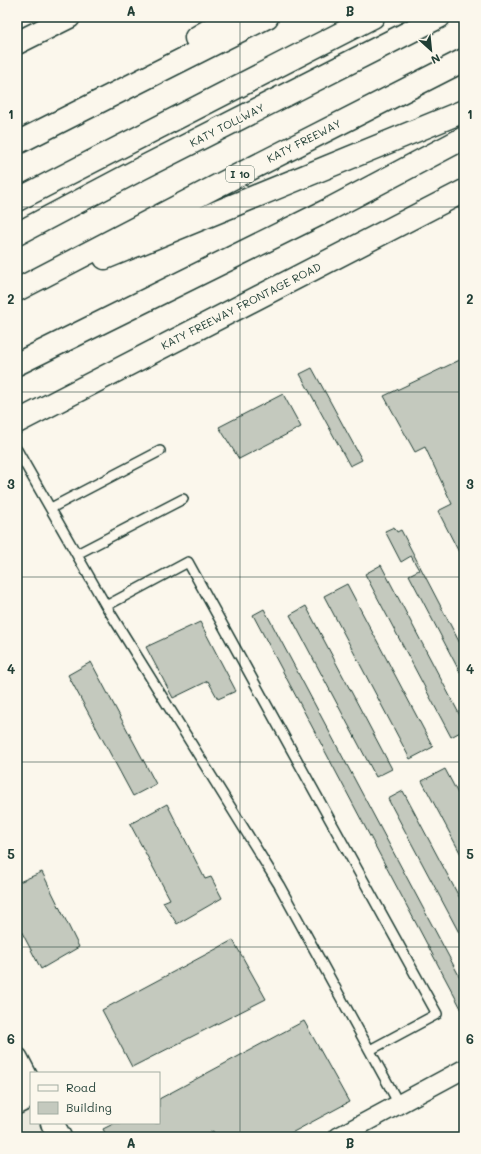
<svg xmlns="http://www.w3.org/2000/svg" width="481" height="1154" font-family="Mali,sans-serif">
	<style>
		.built { fill: #eae9de }
		.building { fill: #c4c9be; stroke: #1f3d34 }
		.lines { fill: none; stroke-linecap: round; stroke-linejoin: round }
		.service-casing { stroke: #1f3d34; stroke-width: 12 }
		.minor-casing { stroke: #1f3d34; stroke-width: 21 }
		.tertiary-casing { stroke: #1f3d34; stroke-width: 25 }
		.secondary-casing { stroke: #1f3d34; stroke-width: 25 }
		.motorway-casing { stroke: #1f3d34; stroke-width: 25 }
		.service { stroke: #fbf7ec; stroke-width: 9 }
		.minor { stroke: #fbf7ec; stroke-width: 18 }
		.tertiary { stroke: #fbf7ec; stroke-width: 22 }
		.secondary { stroke: #fbf7ec; stroke-width: 22 }
		.motorway { stroke: #fbf7ec; stroke-width: 22 }
		.grid { fill: none; stroke: #1f3d34; stroke-width: 1; stroke-opacity: 0.55 }
		.labels { text-anchor: middle; stroke-width: 4; stroke-linejoin: round; paint-order: stroke }
		.shield { fill: #fbf7ec; stroke: #61756b; stroke-width: 1 }
		.shield-label { font-size: 10px; font-weight: bold; fill: #1f3d34 }
		.street-label { font-size: 11px; fill: #1f3d34; stroke: #fbf7ec }
		.neatline { fill: none; stroke: #1f3d34; stroke-width: 1.5 }
		.grid-label { font-size: 13px; text-anchor: middle; font-weight: bold; fill: #1f3d34 }
	</style>
	<rect width="100%" height="100%" fill="#fbf7ec"/>
	<filter id="ink" filterUnits="userSpaceOnUse"><feTurbulence type="fractalNoise" baseFrequency=".025" numOctaves="2"/><feDisplacementMap in="SourceGraphic" scale="8" xChannelSelector="R" yChannelSelector="G"/><feConvolveMatrix kernelMatrix="1 2 1 2 8 2 1 2 1" color-interpolation-filters="sRGB"/></filter>
	<g filter="url(#ink)">
		<path class="built" d="M31 1098V1123H52L60 1137H17V1105Z"/>
		<path class="building" d="M464 358V562L438 511 452 504 425 447 415 452 384 396Z
			M312 368 362 460 350 466 300 374Z
			M283 394 301 427 239 459 219 427Z
			M394 527 397 532 401 530 464 651V680L409 575 419 570 411 556 401 562 385 531Z
			M381 565 464 723V730L451 737 365 574Z
			M347 584 433 747 410 759 324 596Z
			M306 606 392 769 376 777 290 615Z
			M264 609 464 985V1014L253 615Z
			M200 622 236 691 218 699 208 681 173 698 146 647Z
			M91 662 156 784 133 796 68 675Z
			M445 769 464 805V860L422 781Z
			M403 791 464 906V942L388 799Z
			M167 804 205 879 211 877 222 898 177 924 163 902 170 899 130 824Z
			M42 872 79 947 41 969 17 923V883Z
			M233 940 266 999 132 1067 102 1010Z
			M304 1021 349 1102 284 1137H217L213 1131 201 1137H107L103 1129 115 1123H159V1099Z"/>
		<g class="lines">
			<g class="service-casing">
				<path id="service" d="M17 450 106 606 279 885 399 1104
					M51 508 160 451
					M77 554 183 499
					M106 606 188 562 437 1014 370 1050"/>
			</g>
			<g class="minor-casing">
				<path id="minor" d="M17 1105 31 1098
					M338 1137 464 1069"/>
			</g>
			<g class="tertiary-casing">
				<path id="tertiary" d="M17 1059 31 1086
					M52 1123 60 1137"/>
			</g>
			<g class="secondary-casing">
				<path id="secondary" d="M17 43 69 17
					M17 422 464 191"/>
			</g>
			<g class="motorway-casing">
				<path id="motorway" d="M196 38 231 17
					M17 143 267 17
					M17 200 373 17
					M17 234 140 169 439 17
					M105 258 464 111
					M17 290 215 187 464 60
					M17 364 328 210 464 138"/>
			</g>
			<use href="#service" class="service"/>
			<use href="#minor" class="minor"/>
			<use href="#tertiary" class="tertiary"/>
			<use href="#secondary" class="secondary"/>
			<use href="#motorway" class="motorway"/>
		</g>
	</g>
	<path class="grid" d="M240 17V1137M17 207H464M17 392H464M17 577H464M17 762H464M17 947H464"/>
	<g class="labels">
		<rect class="shield" x="226" y="166" width="28" height="16" rx="3"/>
		<g class="shield-label">
			<text x="240" y="178">I 10</text>
		</g>
		<g class="street-label">
			<text transform="translate(227 125) rotate(-27)" y="4">KATY TOLLWAY</text>
			<text transform="translate(304 141) rotate(-27)" y="4">KATY FREEWAY</text>
			<text transform="translate(241 306) rotate(-27)" y="4">KATY FREEWAY FRONTAGE ROAD</text>
		</g>
	</g>
	<rect width="481" height="1154" fill="none" stroke="#fbf7ec" stroke-width="44"/>
	<rect x="30" y="1072" width="130" height="52" fill="#fbf7ec" stroke="#a3ada2"/>
	<rect x="38" y="1085" width="20" height="6" fill="#fbf7ec" stroke="#a3ada2"/>
	<text x="66" y="1092" font-size="12" fill="#1f3d34">Road</text>
	<rect x="38" y="1102" width="20" height="12" fill="#c4c9be" stroke="#a3ada2"/>
	<text x="66" y="1112" font-size="12" fill="#1f3d34">Building</text>
	<g transform="translate(431 50) rotate(153)" stroke="#fbf7ec" stroke-width="3" paint-order="stroke">
	<path d="M0-3L7 15L0 10L-7 15Z" fill="#1f3d34"/>
	<text y="-6" font-size="11" font-weight="bold" text-anchor="middle" fill="#1f3d34">N</text>
	</g>
	<rect x="22" y="22" width="437" height="1110" class="neatline"/>
	<g class="grid-label">
		<text x="131" y="16">A</text>
		<text x="350" y="16">B</text>
		<text x="11" y="119">1</text>
		<text x="470" y="119">1</text>
		<text x="11" y="304">2</text>
		<text x="470" y="304">2</text>
		<text x="11" y="489">3</text>
		<text x="470" y="489">3</text>
		<text x="11" y="674">4</text>
		<text x="470" y="674">4</text>
		<text x="11" y="859">5</text>
		<text x="470" y="859">5</text>
		<text x="11" y="1044">6</text>
		<text x="470" y="1044">6</text>
		<text x="131" y="1148">A</text>
		<text x="350" y="1148">B</text>
	</g>
</svg>
